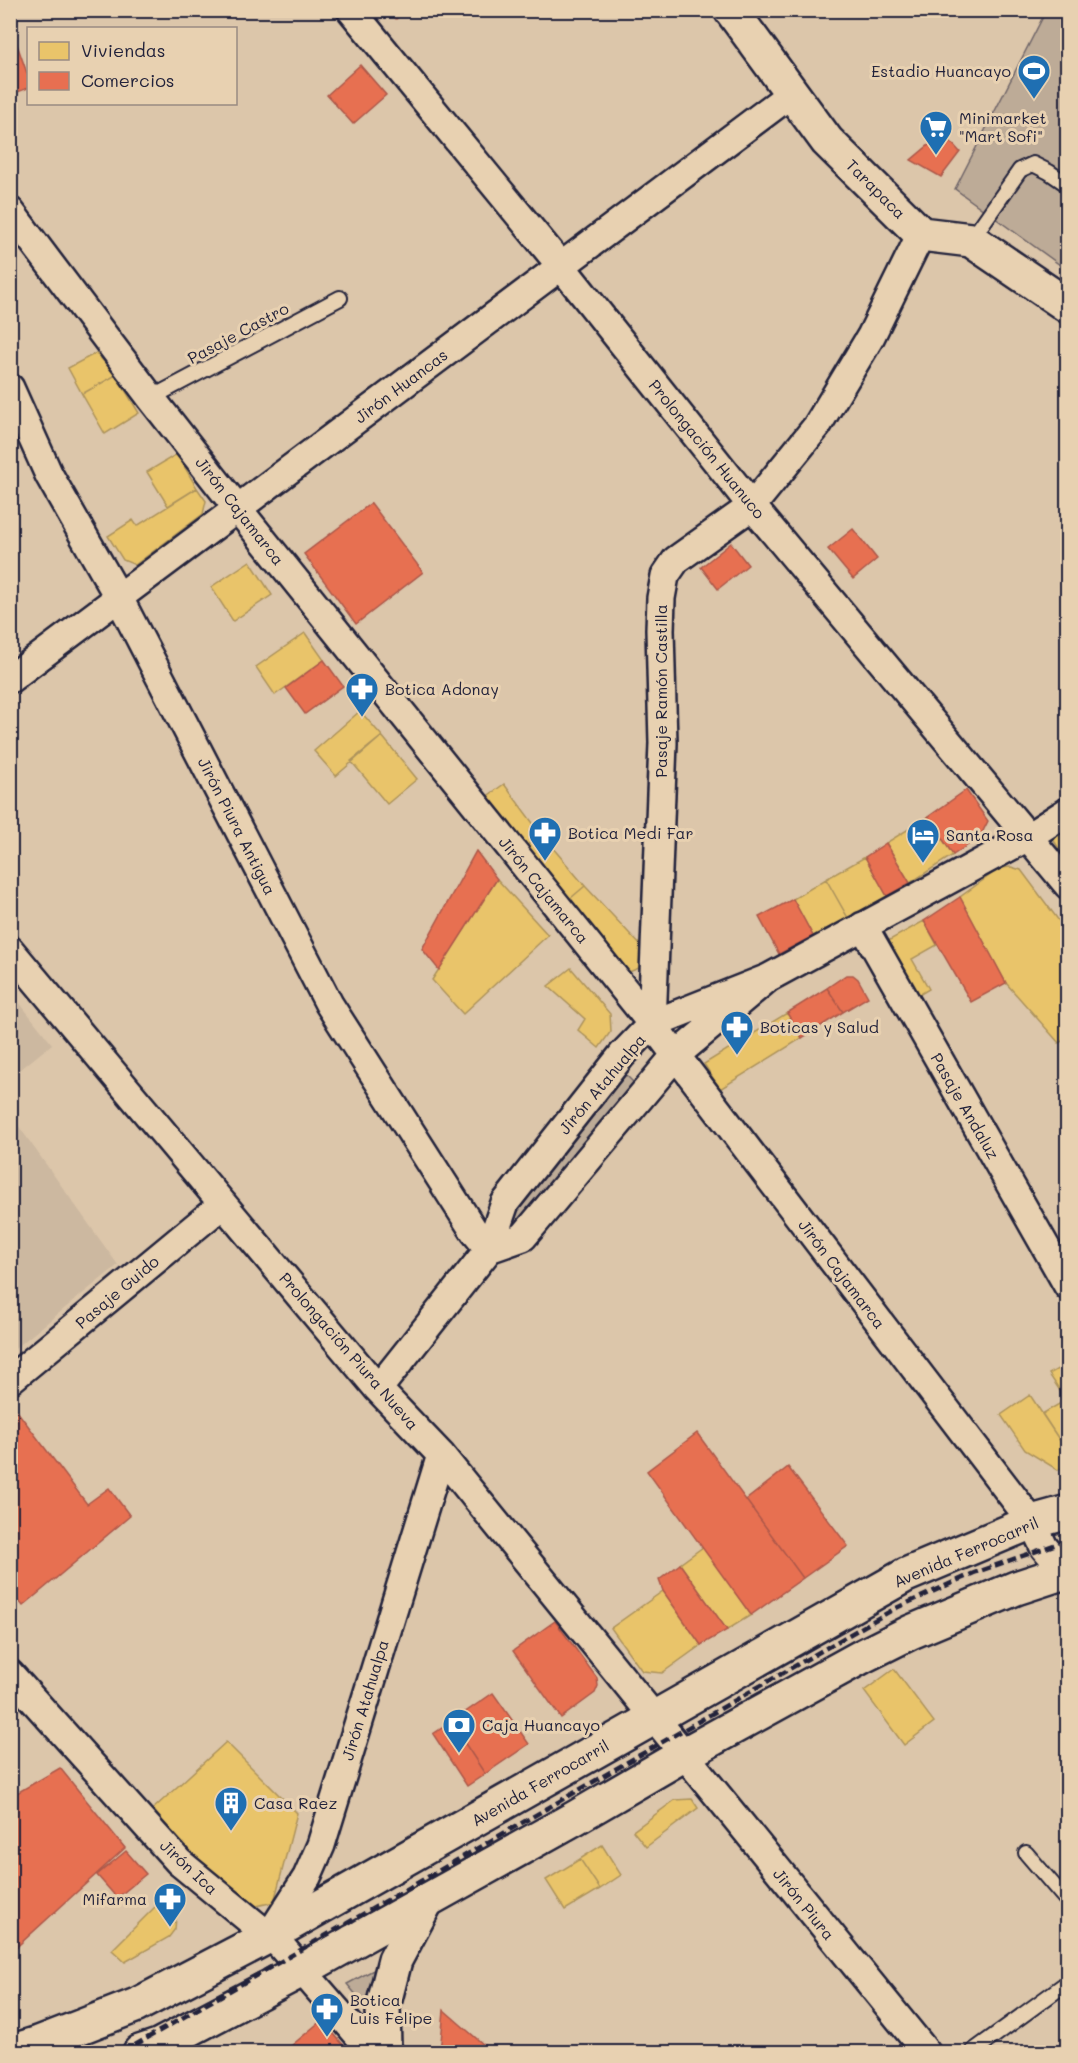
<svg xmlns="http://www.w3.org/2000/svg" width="1078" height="2063" font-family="Mali,sans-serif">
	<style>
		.built { fill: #ccb8a0 }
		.green { fill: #bdab97; stroke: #706669; stroke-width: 1.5 }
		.homes { fill: #e9c46a; stroke: #ad935c; stroke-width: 1.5 }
		.shops { fill: #e76f51; stroke: #ac584a; stroke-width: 1.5 }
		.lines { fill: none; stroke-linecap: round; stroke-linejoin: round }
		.lane-casing { stroke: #22223b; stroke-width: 18 }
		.street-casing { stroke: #22223b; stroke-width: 32 }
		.secondary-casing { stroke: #22223b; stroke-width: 38 }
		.primary-casing { stroke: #22223b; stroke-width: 38 }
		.lane { stroke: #e8d1b1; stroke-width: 14 }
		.street { stroke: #e8d1b1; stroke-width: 27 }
		.secondary { stroke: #e8d1b1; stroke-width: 33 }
		.primary { stroke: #e8d1b1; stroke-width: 33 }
		.rail { stroke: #22223b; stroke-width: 4.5; stroke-dasharray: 9 4.5; stroke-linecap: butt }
		.labels { text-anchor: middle; stroke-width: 6; stroke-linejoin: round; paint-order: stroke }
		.poi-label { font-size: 16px; fill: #22223b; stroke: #e8d1b1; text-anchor: start }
		.street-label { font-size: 16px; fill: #22223b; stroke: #e8d1b1 }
	</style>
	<rect width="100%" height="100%" fill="#dcc6aa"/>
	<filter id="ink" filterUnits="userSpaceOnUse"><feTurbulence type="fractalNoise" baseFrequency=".0167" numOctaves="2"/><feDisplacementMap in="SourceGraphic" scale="12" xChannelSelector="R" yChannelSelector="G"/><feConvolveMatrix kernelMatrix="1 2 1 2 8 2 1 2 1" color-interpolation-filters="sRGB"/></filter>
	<g filter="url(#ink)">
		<path class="built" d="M11 992 52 1044 11 1077H10Z
			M10 1114 118 1265 11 1352H10Z"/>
		<path class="green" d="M1046 11H1067V270L955 189Z
			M623 1072 641 1090 532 1215 506 1231 509 1204Z
			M377 1968 373 2015 347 1984Z"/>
		<path class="homes" d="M96 353 116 375 82 394 68 368Z
			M116 375 139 413 105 434 82 394Z
			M177 454 197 488 168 506 147 472Z
			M197 488 206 501 203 514 135 565 123 560 108 536 133 520 137 526Z
			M250 561 272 595 233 621 211 587Z
			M305 633 324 660 275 695 256 667Z
			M360 711 382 736 336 776 314 751Z
			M382 736 417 779 387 804 351 761Z
			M504 784 541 834 520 851 482 800Z
			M928 817 953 855 910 883 886 843Z
			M1068 822V859L1066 860 1053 839 1055 830Z
			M541 834 585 886 565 903 520 851Z
			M865 857 887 896 848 918 826 879Z
			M1011 867 1021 870 1068 933V1037L1059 1043 1006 983 960 897 1000 868Z
			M497 879 548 935 463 1014 432 980Z
			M826 879 848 918 813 936 793 899Z
			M585 886 643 948 639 968 629 972 565 903Z
			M924 921 937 945 912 959 929 989 909 1001 886 942Z
			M571 968 610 1014 611 1031 599 1048 578 1030 585 1019 548 986Z
			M787 1013 802 1038 720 1089 704 1064Z
			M1068 1363V1403L1049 1374Z
			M1030 1395 1068 1453V1464L1058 1470 1025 1450 1001 1415Z
			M1066 1400 1068 1403V1453L1042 1414Z
			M703 1547 751 1615 727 1630 680 1564Z
			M663 1591 701 1645 662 1673 642 1671 611 1628Z
			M894 1669 934 1722 904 1745 864 1691Z
			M226 1742 297 1813 274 1902 252 1907 185 1850 153 1809Z
			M692 1799 698 1808 646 1847 633 1831 675 1800Z
			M602 1845 621 1875 600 1889 580 1859Z
			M580 1859 600 1889 565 1910 546 1880Z
			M160 1902 176 1918 175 1929 169 1937 125 1962 112 1950Z"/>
		<path class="shops" d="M389 10H406L396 19Z
			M14 36 28 76V88L10 95V37Z
			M360 65 386 95 353 124 327 95Z
			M943 133 960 152 941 177 911 160Z
			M371 503 423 572 356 624 304 554Z
			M853 529 877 559 853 579 828 549Z
			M731 543 748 565 718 589 701 567Z
			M324 660 343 686 305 714 286 688Z
			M966 790 988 821 980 837 953 855 928 817Z
			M886 843 910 883 887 896 865 857Z
			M476 851 497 879 439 970 422 949Z
			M960 897 1006 983 971 1002 924 921Z
			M793 899 813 936 779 954 759 917Z
			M846 975H853L858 979 868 997 843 1012 827 988Z
			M827 988 843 1012 802 1038 787 1013Z
			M17 1411 87 1504 109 1488 130 1516 23 1606 10 1590V1415Z
			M697 1433 803 1578 751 1615 647 1471Z
			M788 1467 848 1546 803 1578 746 1500Z
			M680 1564 727 1630 701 1645 663 1591 659 1580Z
			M555 1621 597 1678 598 1686 595 1693 561 1718 513 1651Z
			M493 1693 529 1744 485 1774 451 1722Z
			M451 1722 485 1774 467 1786 433 1734Z
			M60 1768 125 1848 10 1953V1797Z
			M126 1851 146 1874 117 1898 97 1875Z
			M444 2010 492 2052H440Z
			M322 2020 345 2047 339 2052H286L285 2051Z"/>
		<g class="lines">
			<g class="lane-casing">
				<path id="lane" d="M971 240 1020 170 1033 164 1049 172 1068 185
					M151 398 340 298
					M1026 1853 1068 1902
					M972 2052 1068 1982"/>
			</g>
			<g class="street-casing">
				<path id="street" d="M351 10 561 266 752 506 1068 885
					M10 211 151 398 238 509 652 1024 1032 1522 1044 1547 1068 1575
					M10 388 49 475 119 598 329 1004 474 1231 489 1249 523 1237 675 1056 768 978
					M10 679 792 93
					M863 926 1068 1286
					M10 950 378 1389 441 1455 926 2052
					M652 1024 663 743 660 630 661 598 665 576 676 560 752 506 817 426 871 336 921 234
					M10 1380 223 1204
					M378 1389 489 1249 505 1203 622 1055 652 1024 768 978 1028 837 1068 811
					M10 1674 179 1862 280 1945 373 2052
					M269 1936 307 1877 321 1845 441 1455"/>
			</g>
			<g class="secondary-casing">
				<path id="secondary" d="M731 10 827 141 921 234 971 240 1068 306
					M386 2052 384 2048 383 2007 395 1960 426 1902"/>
			</g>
			<g class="primary-casing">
				<path id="primary" d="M10 2052 39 2043 137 2005 269 1936 906 1575 1032 1522 1068 1512
					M140 2052 158 2046 302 1970 575 1818 683 1755 861 1657 911 1632 1016 1588 1068 1571"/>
			</g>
			<use href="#lane" class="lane"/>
			<use href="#street" class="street"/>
			<use href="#secondary" class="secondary"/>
			<use href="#primary" class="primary"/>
			<path class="rail" d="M123 2052 894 1609 974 1573 1068 1540"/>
		</g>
	</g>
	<defs>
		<g id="stadium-pin" transform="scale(1.725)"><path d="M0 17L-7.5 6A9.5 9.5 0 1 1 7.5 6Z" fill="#1f6fb2" stroke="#e8d1b1"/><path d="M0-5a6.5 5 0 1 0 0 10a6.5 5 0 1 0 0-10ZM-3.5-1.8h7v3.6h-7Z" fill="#fff"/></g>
		<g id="supermarket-pin" transform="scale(1.725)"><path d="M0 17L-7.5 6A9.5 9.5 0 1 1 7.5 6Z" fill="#1f6fb2" stroke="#e8d1b1"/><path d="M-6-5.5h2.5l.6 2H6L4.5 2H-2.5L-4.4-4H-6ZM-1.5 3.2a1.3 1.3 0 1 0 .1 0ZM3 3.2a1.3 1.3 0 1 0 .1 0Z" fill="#fff"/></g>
		<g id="pharmacy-pin" transform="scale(1.725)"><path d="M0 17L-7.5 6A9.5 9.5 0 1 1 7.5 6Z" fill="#1f6fb2" stroke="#e8d1b1"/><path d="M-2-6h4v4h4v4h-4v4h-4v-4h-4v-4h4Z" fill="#fff"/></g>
		<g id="hotel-pin" transform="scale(1.725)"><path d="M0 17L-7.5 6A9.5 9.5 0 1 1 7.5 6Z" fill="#1f6fb2" stroke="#e8d1b1"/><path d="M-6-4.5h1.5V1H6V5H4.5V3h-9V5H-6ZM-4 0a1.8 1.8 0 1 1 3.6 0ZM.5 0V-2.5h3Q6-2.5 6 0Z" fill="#fff"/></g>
		<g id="bank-pin" transform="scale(1.725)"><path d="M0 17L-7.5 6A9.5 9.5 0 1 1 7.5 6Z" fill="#1f6fb2" stroke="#e8d1b1"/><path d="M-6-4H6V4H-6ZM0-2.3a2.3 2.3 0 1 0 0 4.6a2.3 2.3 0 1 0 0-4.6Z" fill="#fff"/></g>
		<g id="building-pin" transform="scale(1.725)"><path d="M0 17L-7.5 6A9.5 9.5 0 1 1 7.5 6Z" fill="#1f6fb2" stroke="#e8d1b1"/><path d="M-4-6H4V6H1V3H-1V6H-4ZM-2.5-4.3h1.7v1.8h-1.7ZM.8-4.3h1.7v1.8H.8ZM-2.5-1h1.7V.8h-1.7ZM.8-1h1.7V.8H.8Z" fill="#fff"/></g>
	</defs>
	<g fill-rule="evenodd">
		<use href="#stadium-pin" x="1034" y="71"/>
		<use href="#supermarket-pin" x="936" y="127"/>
		<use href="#pharmacy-pin" x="362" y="689"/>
		<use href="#pharmacy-pin" x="545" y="833"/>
		<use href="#hotel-pin" x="923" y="835"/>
		<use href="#pharmacy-pin" x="737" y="1027"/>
		<use href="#bank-pin" x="459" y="1725"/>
		<use href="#building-pin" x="231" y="1803"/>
		<use href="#pharmacy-pin" x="170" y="1899"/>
		<use href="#pharmacy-pin" x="327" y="2009"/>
	</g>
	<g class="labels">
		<g class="poi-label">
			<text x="1011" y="77" text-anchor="end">Estadio Huancayo</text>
			<text x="959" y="124">Minimarket<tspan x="959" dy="18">"Mart Sofi"</tspan></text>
			<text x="385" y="695">Botica Adonay</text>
			<text x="568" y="839">Botica Medi Far</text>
			<text x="946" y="841">Santa Rosa</text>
			<text x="760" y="1033">Boticas y Salud</text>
			<text x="482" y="1731">Caja Huancayo</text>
			<text x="254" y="1809">Casa Raez</text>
			<text x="147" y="1905" text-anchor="end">Mifarma</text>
			<text x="350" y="2006">Botica<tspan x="350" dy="18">Luis Felipe</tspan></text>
		</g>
		<g class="street-label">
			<text transform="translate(876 189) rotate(45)" y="6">Tarapaca</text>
			<text transform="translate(238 333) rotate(-28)" y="6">Pasaje Castro</text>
			<text transform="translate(401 386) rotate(-37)" y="6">Jirón Huancas</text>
			<text transform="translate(707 449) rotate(51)" y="6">Prolongación Huanuco</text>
			<text transform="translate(240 511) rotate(52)" y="6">Jirón Cajamarca</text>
			<text transform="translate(661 691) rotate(-90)" y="6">Pasaje Ramón Castilla</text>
			<text transform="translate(237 826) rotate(63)" y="6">Jirón Piura Antigua</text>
			<text transform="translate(544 890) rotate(51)" y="6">Jirón Cajamarca</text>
			<text transform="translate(602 1084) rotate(-50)" y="6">Jirón Atahualpa</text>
			<text transform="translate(965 1106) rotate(60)" y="6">Pasaje Andaluz</text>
			<text transform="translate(842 1274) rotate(53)" y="6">Jirón Cajamarca</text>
			<text transform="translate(117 1292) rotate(-40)" y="6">Pasaje Guido</text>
			<text transform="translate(349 1351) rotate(49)" y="6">Prolongación Piura Nueva</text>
			<text transform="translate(966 1552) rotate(-23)" y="6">Avenida Ferrocarril</text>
			<text transform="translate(365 1700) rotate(-73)" y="6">Jirón Atahualpa</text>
			<text transform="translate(540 1783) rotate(-30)" y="6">Avenida Ferrocarril</text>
			<text transform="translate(189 1867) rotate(43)" y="6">Jirón Ica</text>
			<text transform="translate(804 1904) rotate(51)" y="6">Jirón Piura</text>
		</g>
	</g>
	<rect width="1078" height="2063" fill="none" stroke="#e8d1b1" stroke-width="36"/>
	<rect x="18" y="18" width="1042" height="2027" fill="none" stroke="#22223b" stroke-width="2" filter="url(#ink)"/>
	<rect x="27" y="27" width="210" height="78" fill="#e8d1b1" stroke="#998b82" stroke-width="1.5"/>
	<rect x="39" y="42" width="30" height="18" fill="#e9c46a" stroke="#998b82" stroke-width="1.5"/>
	<text x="81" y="57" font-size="18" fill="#22223b">Viviendas</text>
	<rect x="39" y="72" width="30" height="18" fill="#e76f51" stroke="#998b82" stroke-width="1.5"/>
	<text x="81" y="87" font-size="18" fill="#22223b">Comercios</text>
</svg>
